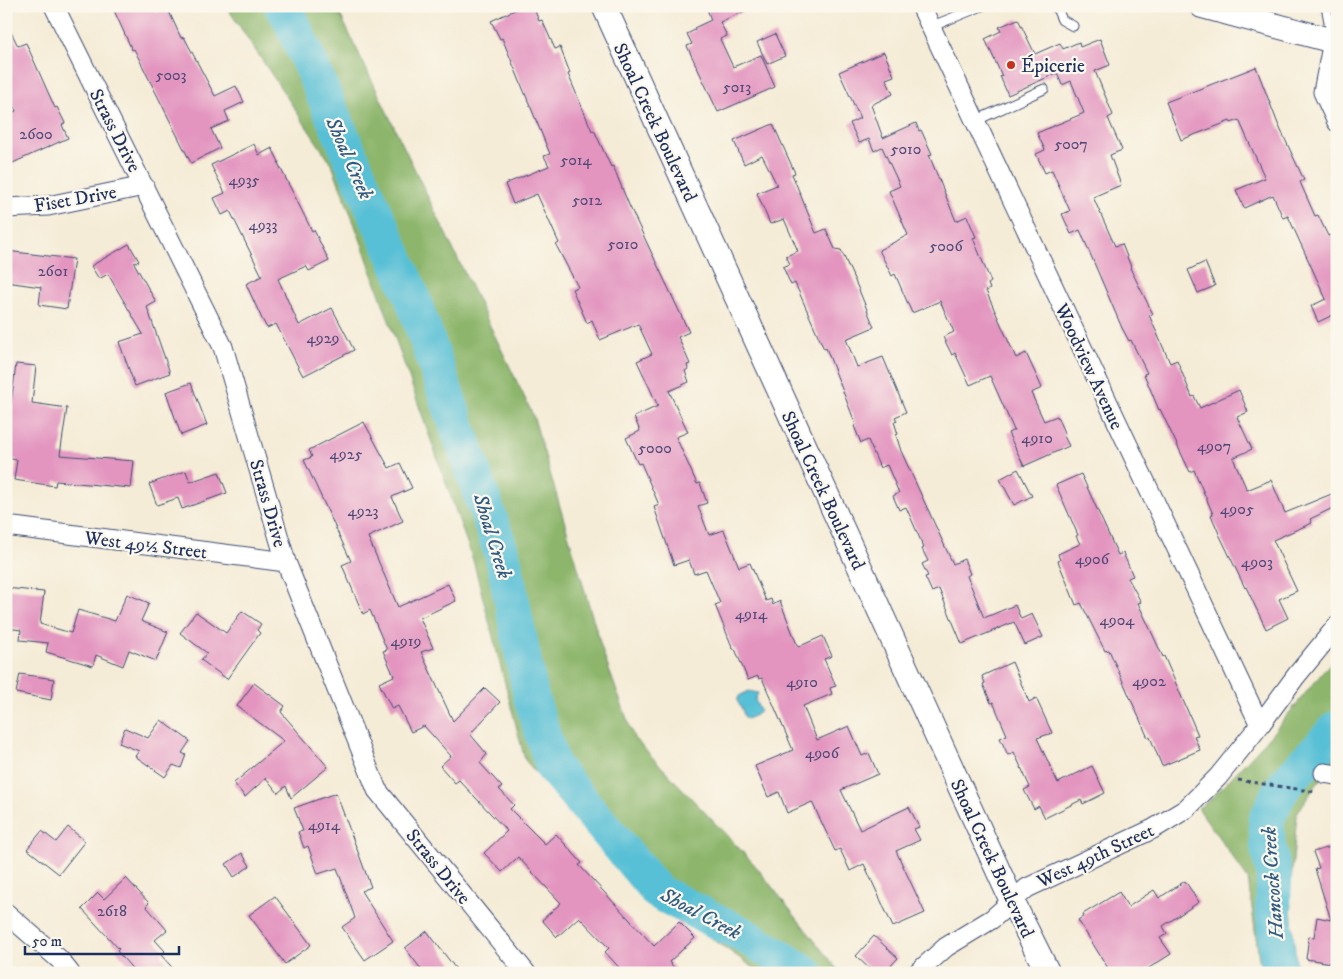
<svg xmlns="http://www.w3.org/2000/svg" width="1343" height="979" font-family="'IM FELL DW Pica',serif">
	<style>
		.forest { fill: #8db66c; stroke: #547265 }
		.water { fill: #59c0d6; stroke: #3a789a }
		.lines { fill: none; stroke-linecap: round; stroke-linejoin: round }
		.river { stroke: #59c0d6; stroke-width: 36 }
		.building { fill: #e395c0 }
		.service-casing { stroke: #3c4b70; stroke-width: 11 }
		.minor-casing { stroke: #3c4b70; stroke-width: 21 }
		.tertiary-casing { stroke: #3c4b70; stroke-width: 26 }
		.path { stroke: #3c4b70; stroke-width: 3; stroke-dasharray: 4 4; stroke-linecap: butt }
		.service { stroke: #fff; stroke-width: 9 }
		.minor { stroke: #fff; stroke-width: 19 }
		.tertiary { stroke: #fff; stroke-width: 24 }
		.poi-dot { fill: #c8321e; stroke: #fbf7ec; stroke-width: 2 }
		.labels { text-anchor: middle; stroke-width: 4.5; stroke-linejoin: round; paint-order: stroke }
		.number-label { font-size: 16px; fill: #4d4876 }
		.poi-label { font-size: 19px; fill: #1b2f5e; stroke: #fbf7ec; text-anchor: start }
		.street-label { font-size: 19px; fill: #1b2f5e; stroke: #fbf7ec }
		.water-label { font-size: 20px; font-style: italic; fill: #2e5a82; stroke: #fbf7ec }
	</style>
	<rect width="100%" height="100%" fill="#fbf7ec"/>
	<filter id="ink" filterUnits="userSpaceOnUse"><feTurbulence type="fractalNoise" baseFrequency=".02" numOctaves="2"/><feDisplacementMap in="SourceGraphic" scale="10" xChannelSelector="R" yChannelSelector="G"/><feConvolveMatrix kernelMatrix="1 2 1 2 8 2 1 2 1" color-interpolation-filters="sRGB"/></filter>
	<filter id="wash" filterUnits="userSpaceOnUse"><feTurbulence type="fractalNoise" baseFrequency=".0096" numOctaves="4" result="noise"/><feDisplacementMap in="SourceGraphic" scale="20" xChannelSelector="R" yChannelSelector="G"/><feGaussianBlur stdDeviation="1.12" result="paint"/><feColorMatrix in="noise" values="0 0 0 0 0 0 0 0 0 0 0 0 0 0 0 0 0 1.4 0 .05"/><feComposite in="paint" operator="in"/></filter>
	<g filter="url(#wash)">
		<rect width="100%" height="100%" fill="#f5ecd7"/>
		<path class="forest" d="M226 6H336L533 415 604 656 634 738 754 864 840 973H761L680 916 644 897 525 760 473 560 362 244 332 165Z
			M1337 655V755L1297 813 1290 896 1297 973H1261L1248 879 1198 808 1209 801 1266 741Z"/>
		<path class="water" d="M749 691 758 693 755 700 760 710 756 715 747 719 744 716 742 709 737 701 739 696Z"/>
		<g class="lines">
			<path class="river" d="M282 6 289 16 411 294 503 557 531 697 553 767 658 892 742 934 806 973
				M1279 973 1273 907 1274 874 1268 847 1266 821 1277 797 1286 783 1337 728"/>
		</g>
		<g id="blocks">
			<path class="building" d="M112 6H152L155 12 167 7 181 38 184 37 215 96 236 86 244 102 225 111 229 121 211 129 220 148 191 163 134 49 132 50Z
				M523 6H533L539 21 542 20 555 49 560 47 570 73 568 74 592 131 594 130 611 167 613 166 629 205 689 332 678 337 690 364 687 365 688 369 685 371 689 382 669 391 688 432 676 437 697 484 700 483 707 503 698 506 709 535 724 530 739 567 750 563 766 601 771 599 773 605 780 601 798 647 823 636 832 656 824 659 836 686 830 688 832 694 803 706 817 740 849 726 862 756 869 753 878 774 841 790 860 830 909 807 919 827 914 829 920 840 896 851 925 913 893 927 864 864 850 871 840 849 835 851 812 802 787 813 779 792 768 797 755 766 793 750 762 678 759 679 758 676 748 680 735 649H733L715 605 720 603 706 570 694 574 689 560 674 565 654 507 659 505 641 463 638 464 626 438 640 431 634 417 658 406 637 361 652 354 638 324 600 340 592 320 587 323 572 289 578 287 556 245 559 243 537 194 513 204 505 184 549 166 544 156 550 154 502 38 500 39 491 21Z
				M706 6H756L720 22 727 36 720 39 733 67 761 55 775 87 718 112 687 46 692 44 687 34 695 30 694 28 711 20Z
				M1018 19 1035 54 1060 43 1063 49 1079 42 1080 47 1100 39 1110 65 1095 71 1113 115 1108 118 1122 150 1110 155 1121 185 1093 197 1115 246 1122 244 1131 267 1130 268 1153 314 1149 315 1170 363 1177 360 1192 397 1194 396 1200 408 1239 390 1248 412 1237 417 1252 449 1233 458 1247 490 1271 480 1285 513 1334 493 1337 500V506L1310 519 1312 523 1273 540 1297 591 1279 599 1288 618 1266 629 1246 587 1245 588 1220 536 1211 515 1213 514 1194 470 1190 472 1160 409 1159 410 1144 374 1147 373 1131 340 1129 341 1122 328 1080 230 1071 234 1062 214 1070 211 1052 170 1045 173 1036 154 1045 150 1037 133 1084 113 1071 81 1062 85 1057 73 1008 95 1000 76H1002L985 39 1001 31 999 27Z
				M6 22 18 46 26 43 55 108 57 107 65 123 62 125 68 138 6 166V115L16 111 6 88Z
				M775 34 785 56 767 64 757 42Z
				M884 52 894 76 886 79 893 94 871 105 883 138 916 123 919 131 921 130 932 154 929 155 956 221 967 216 976 237 973 238 991 282 988 284 990 289 986 291 1016 358 1026 353 1042 388 1031 393 1044 421 1057 416 1065 435 1064 436 1069 446 1024 466 1008 433 1014 430 990 376 970 385 955 353 952 355 943 337 954 332 940 301 912 313 895 274 892 276 879 250 908 235 889 191 900 186 882 147 874 151 869 139 859 143 850 123 860 118 839 72Z
				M1256 67 1278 124 1304 180 1300 182 1315 216 1318 215 1328 236 1333 234 1337 243V323L1333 315 1318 322 1311 306 1326 299 1288 216 1283 218 1273 195 1244 208 1236 190 1265 178 1239 120 1231 123 1230 121 1181 140 1166 102Z
				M773 124 795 173 792 174 816 233 826 229 835 249 841 250 859 290 874 327 846 339 857 367 883 357 906 412 895 417 897 421 894 422 898 434 896 435 901 451 953 564 964 559 970 574 967 576 984 618 1015 605 1021 619 1032 614 1043 637 1025 645 1014 622 962 644 939 589 932 592 925 577 928 576 922 564 928 561 922 549 924 548 906 507 899 510 893 496 899 493 887 465 880 468 868 440 861 443 854 426 856 425 826 348 824 349 795 283 791 285 783 267 790 264 786 256 798 251 784 219 770 224 757 193 777 185 762 155 744 164 734 141Z
				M254 144 259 155 272 148 279 162 278 163 312 231 314 230 329 261 309 271 306 266 278 279 299 325 332 308 354 350 303 376 276 324 267 328 262 319 246 284 262 276 230 211 222 215 214 198 225 193 211 165Z
				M129 244 139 261 134 263 156 302 147 307 170 373 135 386 119 342 143 334 108 274 99 279 91 266Z
				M6 251 74 259 67 309 39 305 41 287 6 282Z
				M1205 262 1215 286 1198 293 1188 270Z
				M16 364 36 366 32 403 67 408 60 455 134 461 131 488 56 481 55 486 14 480 17 460 6 458V443Z
				M191 383 207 425 181 435 166 392Z
				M364 422 389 468 400 463 412 488 392 497 403 521 368 537 398 607 448 584 456 601 420 618 433 648 421 652 453 721 485 688 500 702 470 734 487 754 480 763 502 787 499 789 514 805 510 809 545 844 556 834 582 863 579 865 654 946 679 922 695 938 669 962 679 973H624L605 952 609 948 579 917 557 937 542 920 561 903 518 857 502 872 484 853 507 831 459 780 455 783 440 766 451 756 424 726 411 732 398 706 392 709 379 683 394 676 383 651 387 650 370 610 363 614 342 565 351 561 304 460 312 457 309 450Z
				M1018 469 1032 496 1014 505 1000 479Z
				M186 471 190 482 219 472 227 493 182 509 178 498 157 505 149 484Z
				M1081 474 1118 555 1123 553 1133 576 1128 578 1141 602 1138 603 1163 657 1164 656 1198 735 1194 736 1200 750 1162 766 1150 737 1148 738 1109 650 1105 651 1081 603 1076 605 1058 561 1060 560 1058 554 1080 544 1076 536 1078 535 1056 485Z
				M6 588 44 592 40 624 71 633 78 610 115 621 127 594 149 603 141 621 168 632 156 661 129 650 123 666 96 655 93 666 46 652 48 643 20 640 21 630 8 628 10 611H6Z
				M242 611 261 624 257 630 260 633 227 679 201 660 207 653 180 633 196 612 226 633Z
				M1012 662 1029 702 1036 698 1052 733 1037 738 1058 783 1092 766 1105 793 1083 804 1081 800 1045 818 1039 806 1034 809 1024 790 1030 787 1014 752 1008 755 1000 738 1007 735 993 702 991 703 983 684 985 683 982 676Z
				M20 674 54 679 51 700 16 693Z
				M254 683 285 706 281 712 328 767 291 798 286 786 278 793 266 778 245 797 234 783 284 741 237 706Z
				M161 720 190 741 182 753 186 755 181 768 173 765 165 777 135 756 139 751 119 743 125 728 148 738Z
				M336 793 371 887 361 891 393 941 365 960 342 927 355 918 337 868 318 874 308 846 304 848 298 832 303 831 294 808Z
				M68 827 85 841 59 874 27 849 42 831 56 842Z
				M1337 845V964L1306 959 1309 936 1314 937 1317 917 1331 920 1315 869 1319 868 1313 852Z
				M242 853 250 866 234 877 226 864Z
				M126 878 149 903 146 906 167 930 155 940 165 951 161 955 177 973H136L117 951 119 949 82 909 98 893 104 899Z
				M1185 881 1199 902 1163 926 1167 934 1160 938 1171 954 1141 973H1111L1078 920 1084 916 1083 914 1119 892 1128 907 1154 890 1159 898Z
				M275 896 311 945 285 964 249 915Z
				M427 931 433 939 459 973H424L405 948Z
				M874 936 898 958 884 973H874L856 956Z"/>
		</g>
	</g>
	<g filter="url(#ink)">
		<use href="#blocks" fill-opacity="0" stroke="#3c4b70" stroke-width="1"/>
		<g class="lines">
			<g class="service-casing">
				<path id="service" d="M1056 6 1062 20 1073 26
					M1326 6 1332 38
					M930 27 982 6
					M975 121 1044 89"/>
			</g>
			<g class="minor-casing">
				<path id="minor" d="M54 6 223 347 286 562 377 790 526 973
					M921 6 1260 725
					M1333 41 1323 92 1337 122
					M6 208 48 206 144 186
					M6 526 286 562
					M1324 773 1337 775
					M6 913 59 959 70 973
					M917 973 946 947 992 919 1027 888 1153 829 1186 809 1218 777 1260 725 1296 676 1337 626"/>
			</g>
			<g class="tertiary-casing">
				<path id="tertiary" d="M604 6 1012 901 1048 973
					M1202 6 1337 42"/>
			</g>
			<path class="path" d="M1238 780 1316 792"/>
			<use href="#service" class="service"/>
			<use href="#minor" class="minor"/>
			<use href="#tertiary" class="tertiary"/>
		</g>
	</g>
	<circle class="poi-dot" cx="1011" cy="65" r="5"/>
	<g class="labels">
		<g class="number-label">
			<text x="171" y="80">5003</text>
			<text x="737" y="92">5013</text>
			<text x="36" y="139">2600</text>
			<text x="1071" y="149">5007</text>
			<text x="906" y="154">5010</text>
			<text x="576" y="165">5014</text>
			<text x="244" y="185">4935</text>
			<text x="587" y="205">5012</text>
			<text x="263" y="230">4933</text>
			<text x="623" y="249">5010</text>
			<text x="946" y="251">5006</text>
			<text x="53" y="276">2601</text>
			<text x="323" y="343">4929</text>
			<text x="1037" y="443">4910</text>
			<text x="1214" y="451">4907</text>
			<text x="655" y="453">5000</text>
			<text x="346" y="459">4925</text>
			<text x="1237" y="514">4905</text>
			<text x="363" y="516">4923</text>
			<text x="1092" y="564">4906</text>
			<text x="1257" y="567">4903</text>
			<text x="751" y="619">4914</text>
			<text x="1117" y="625">4904</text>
			<text x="406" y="646">4919</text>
			<text x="1149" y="686">4902</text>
			<text x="802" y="687">4910</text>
			<text x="822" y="758">4906</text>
			<text x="324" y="830">4914</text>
			<text x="112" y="916">2618</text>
		</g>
		<g class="poi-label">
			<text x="1021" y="72">Épicerie</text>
		</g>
		<g class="street-label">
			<text transform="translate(656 122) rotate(65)" y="7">Shoal Creek Boulevard</text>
			<text transform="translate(116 130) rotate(63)" y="7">Strass Drive</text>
			<text transform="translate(75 198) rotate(-10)" y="7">Fiset Drive</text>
			<text transform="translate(1090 366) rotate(65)" y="7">Woodview Avenue</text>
			<text transform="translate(824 490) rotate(65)" y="7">Shoal Creek Boulevard</text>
			<text transform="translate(269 503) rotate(74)" y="7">Strass Drive</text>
			<text transform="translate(146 544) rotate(7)" y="7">West 49½ Street</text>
			<text transform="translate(1095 855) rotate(-25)" y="7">West 49th Street</text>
			<text transform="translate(993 858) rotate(65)" y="7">Shoal Creek Boulevard</text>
			<text transform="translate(439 866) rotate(51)" y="7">Strass Drive</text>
		</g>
		<g class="water-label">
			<text transform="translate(350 158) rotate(66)" y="7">Shoal Creek</text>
			<text transform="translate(493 536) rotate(73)" y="7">Shoal Creek</text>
			<text transform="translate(1272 883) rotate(-94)" y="7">Hancock Creek</text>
			<text transform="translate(701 913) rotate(28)" y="7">Shoal Creek</text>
		</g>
	</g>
	<rect width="1343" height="979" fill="none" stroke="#fbf7ec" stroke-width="25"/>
	<path d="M25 946v8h154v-8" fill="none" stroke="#1b2f5e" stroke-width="2.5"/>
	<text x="32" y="946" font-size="15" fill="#1b2f5e" stroke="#fbf7ec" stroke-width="4" paint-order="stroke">50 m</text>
</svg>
